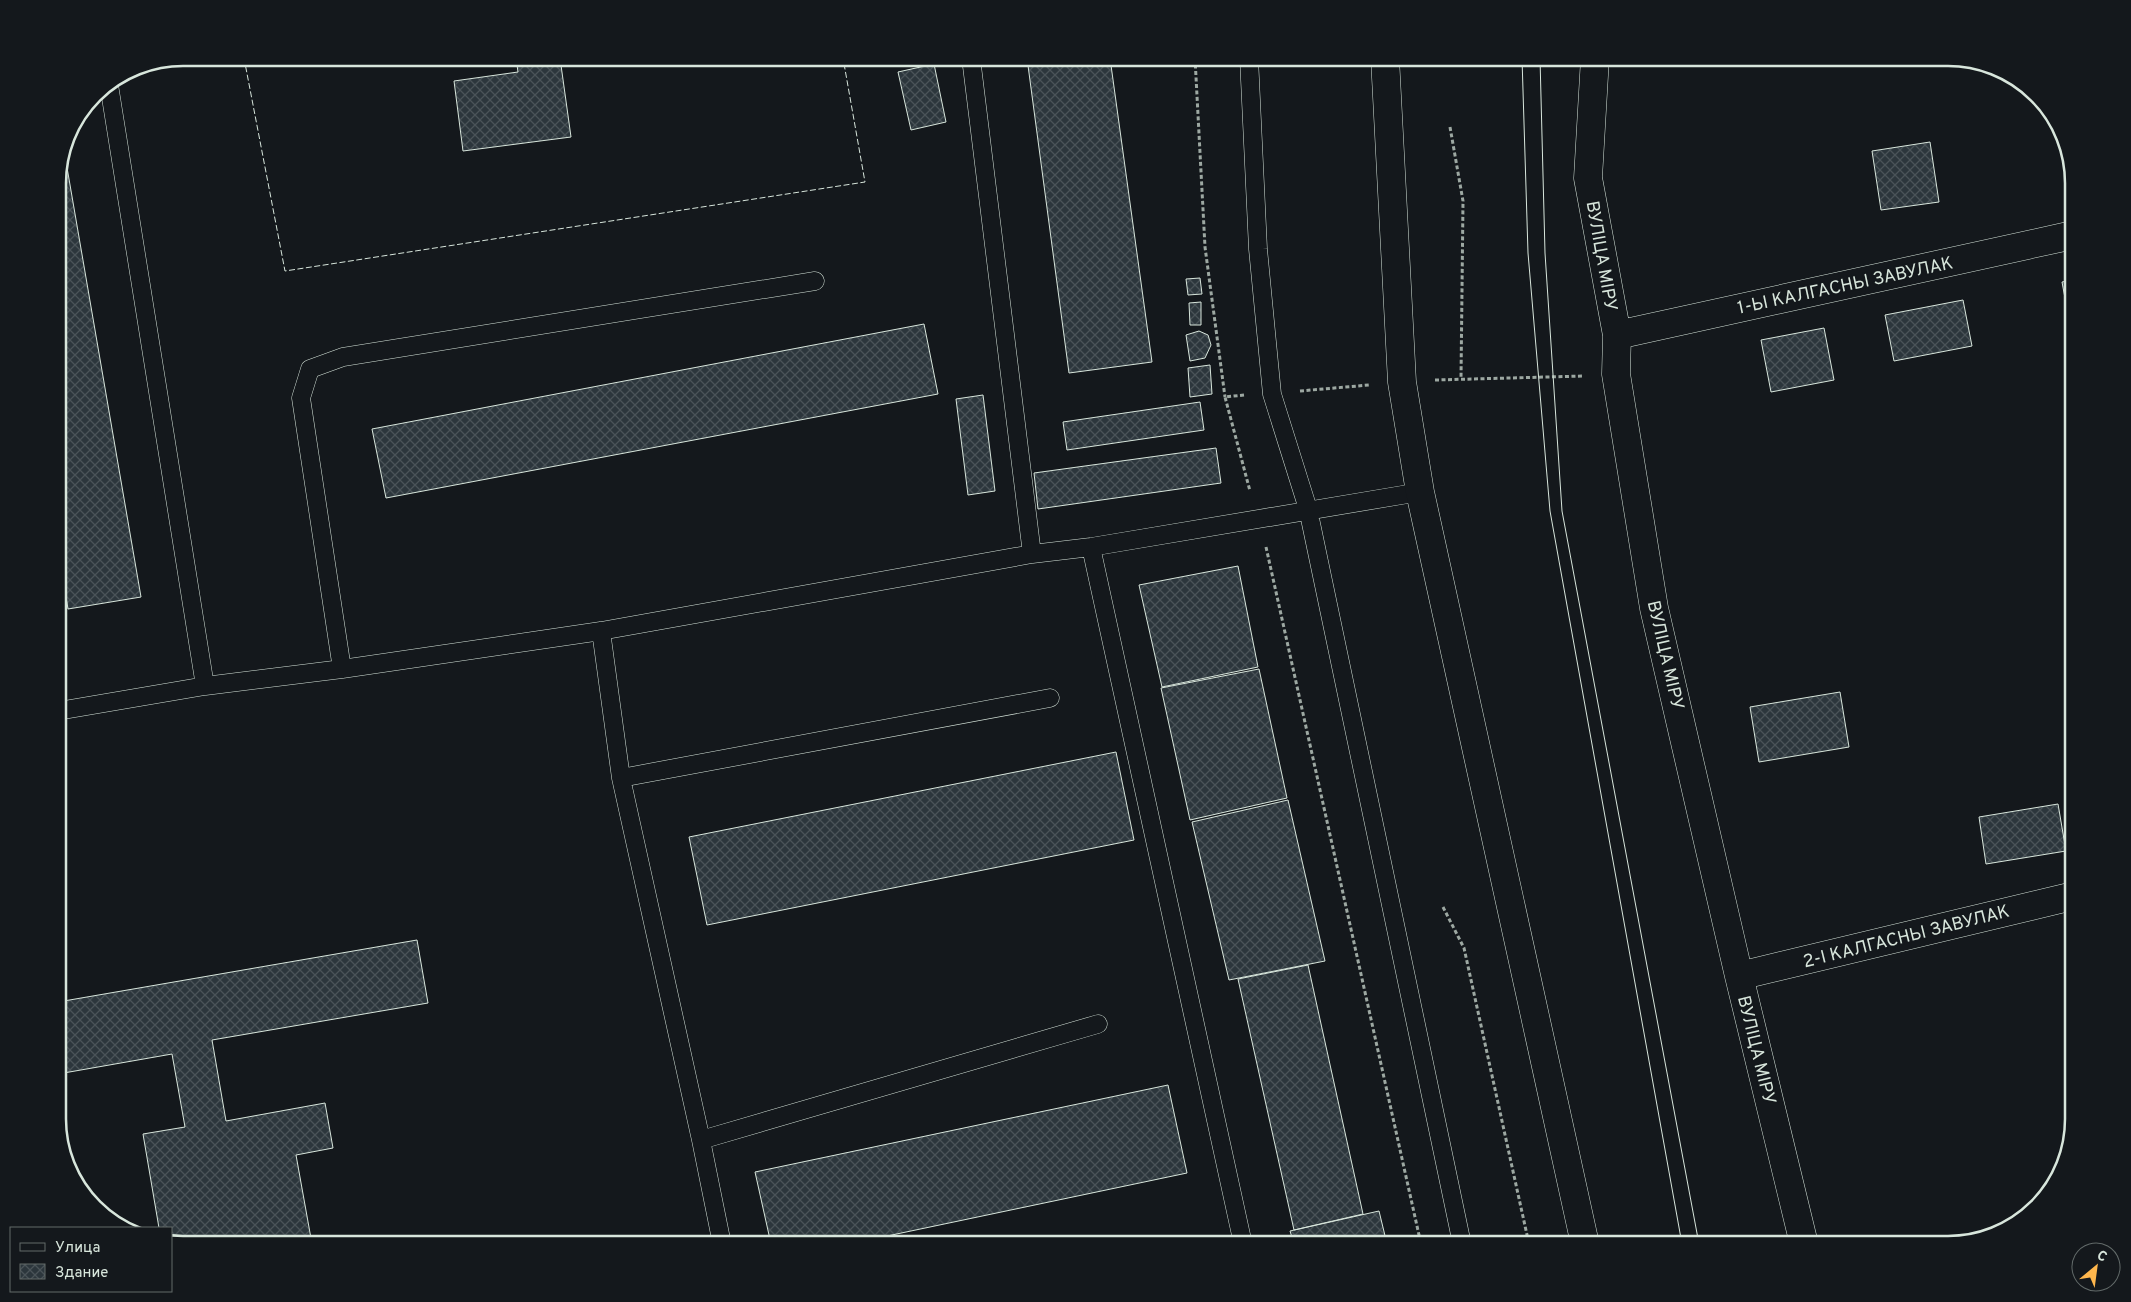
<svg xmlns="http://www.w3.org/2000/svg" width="2131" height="1302" font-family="Overpass,sans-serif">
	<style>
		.building { fill: url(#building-cross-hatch); stroke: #d8e6dc }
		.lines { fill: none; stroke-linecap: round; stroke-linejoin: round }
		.service-casing { stroke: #d8e6dc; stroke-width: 19 }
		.minor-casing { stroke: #d8e6dc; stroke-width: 29 }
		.secondary-casing { stroke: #d8e6dc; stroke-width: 29 }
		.path { stroke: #9da8a2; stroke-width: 3; stroke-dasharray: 4 2.5; stroke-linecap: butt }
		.service { stroke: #14181c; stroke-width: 18 }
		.minor { stroke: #14181c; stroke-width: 28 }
		.secondary { stroke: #14181c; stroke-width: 28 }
		.tram { stroke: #d8e6dc; stroke-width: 1 }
		.fence { stroke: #d8e6dc; stroke-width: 1; stroke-dasharray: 6 2.5; stroke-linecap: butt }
		.labels { text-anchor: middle; stroke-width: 4; stroke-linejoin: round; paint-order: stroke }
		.street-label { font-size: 18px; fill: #d8e6dc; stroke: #14181c }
		.rim { fill: none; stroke: #d8e6dc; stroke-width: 2.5 }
	</style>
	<defs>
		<pattern id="building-cross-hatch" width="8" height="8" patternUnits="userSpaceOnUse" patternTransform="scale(1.25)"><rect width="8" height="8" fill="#2c363c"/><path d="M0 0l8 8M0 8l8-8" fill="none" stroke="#4a5358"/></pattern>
	</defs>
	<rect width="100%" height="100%" fill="#14181c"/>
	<path class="building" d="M516 58H560L571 137 463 151 454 81 518 72Z
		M1027 58H1110L1152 362 1069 373Z
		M934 64 946 122 911 130 898 72Z
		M1930 142 1939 202 1881 210 1872 151Z
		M64 150 141 597 68 609 58 549V175Z
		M1200 278 1202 294 1188 295 1186 279Z
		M2073 280V324L2070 325 2062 282Z
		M1963 300 1972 346 1894 361 1885 315Z
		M1201 302V325H1190L1189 303Z
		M924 324 938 394 386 498 372 429Z
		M1824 328 1834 380 1771 392 1761 340Z
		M1199 331 1208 335 1211 345 1205 358 1190 361 1186 335Z
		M1210 365 1212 394 1190 397 1188 368Z
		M983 395 995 491 968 495 956 399Z
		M1200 402 1204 430 1067 450 1063 422Z
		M1216 448 1221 483 1038 509 1034 473Z
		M1238 566 1258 667 1162 687 1139 585Z
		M1259 669 1287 798 1190 820 1161 688Z
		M1840 692 1849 747 1759 762 1750 707Z
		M1116 752 1134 840 707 925 689 837Z
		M1288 800 1325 961 1229 980 1192 822Z
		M2058 804 2066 851 1986 864 1979 817Z
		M417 940 428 1003 212 1040 226 1121 325 1103 333 1148 296 1155 312 1244H183L171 1241V1228H159L143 1134 185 1127 172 1054 58 1074V1002Z
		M1308 965 1363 1214 1294 1230 1238 979Z
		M1168 1085 1187 1173 849 1244H771L755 1172Z
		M1379 1211 1387 1244H1294L1290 1231Z"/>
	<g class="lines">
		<g class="service-casing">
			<path id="service" d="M971 58 1032 554
				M1249 58 1258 249 1272 394 1308 509 1462 1244
				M109 85 205 686 342 669
				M815 281 343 357 310 369 301 398 342 669 601 631 1032 554 1091 547 1420 492
				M1091 547 1243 1244
				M601 631 621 778 701 1140 722 1244
				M58 711 205 686
				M621 778 1050 698
				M701 1140 1098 1024"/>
		</g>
		<g class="minor-casing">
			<path id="minor" d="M1595 58 1588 178 1617 335 1616 374 1654 608 1739 976 1804 1244
				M1617 335 2073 235
				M1739 976 2073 896"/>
		</g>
		<g class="secondary-casing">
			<path id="secondary" d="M1385 58 1402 382 1420 492 1585 1244"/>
		</g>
		<path class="path" d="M1195 58 1205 247 1225 397
			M1450 127 1463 201 1461 378
			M1435 380 1584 376
			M1300 391 1369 385
			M1244 395 1225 397 1250 491
			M1266 547 1421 1244
			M1443 907 1464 948 1529 1244"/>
		<use href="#service" class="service"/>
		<use href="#minor" class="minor"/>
		<use href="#secondary" class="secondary"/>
		<path class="tram" d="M1522 58 1528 253 1550 511 1682 1244
			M1540 58 1545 253 1562 511 1699 1244"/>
		<path class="fence" d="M244 58 285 271 865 182 843 58"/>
	</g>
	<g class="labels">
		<g class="street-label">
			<text transform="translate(1602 256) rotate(80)" y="6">ВУЛІЦА МІРУ</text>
			<text transform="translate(1845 285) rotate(-12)" y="6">1-Ы КАЛГАСНЫ ЗАВУЛАК</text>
			<text transform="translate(1666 655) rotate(77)" y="6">ВУЛІЦА МІРУ</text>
			<text transform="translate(1906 936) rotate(-14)" y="6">2-І КАЛГАСНЫ ЗАВУЛАК</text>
			<text transform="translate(1757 1050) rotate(76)" y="6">ВУЛІЦА МІРУ</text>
		</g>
	</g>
	<path d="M0 0H2131V1302H0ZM183 66H1948A117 117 0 0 1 2065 183V1119A117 117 0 0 1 1948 1236H183A117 117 0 0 1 66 1119V183A117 117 0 0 1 183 66Z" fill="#14181c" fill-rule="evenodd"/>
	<path class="rim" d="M183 66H1948A117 117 0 0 1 2065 183V1119A117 117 0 0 1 1948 1236H183A117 117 0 0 1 66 1119V183A117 117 0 0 1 183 66Z"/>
	<rect x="10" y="1227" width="162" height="65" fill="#14181c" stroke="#626a69"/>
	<rect x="20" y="1243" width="25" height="8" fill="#14181c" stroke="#626a69"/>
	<text x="55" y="1252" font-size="15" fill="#d8e6dc">Улица</text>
	<rect x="20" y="1264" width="25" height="15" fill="url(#building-cross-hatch)" stroke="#626a69"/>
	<text x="55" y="1277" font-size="15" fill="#d8e6dc">Здание</text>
	<g transform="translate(2096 1267) rotate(29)"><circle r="24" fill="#14181c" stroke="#626a69"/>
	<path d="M0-4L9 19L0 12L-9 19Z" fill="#ffb74d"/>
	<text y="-8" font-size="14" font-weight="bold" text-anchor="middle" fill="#d8e6dc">С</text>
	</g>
</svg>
